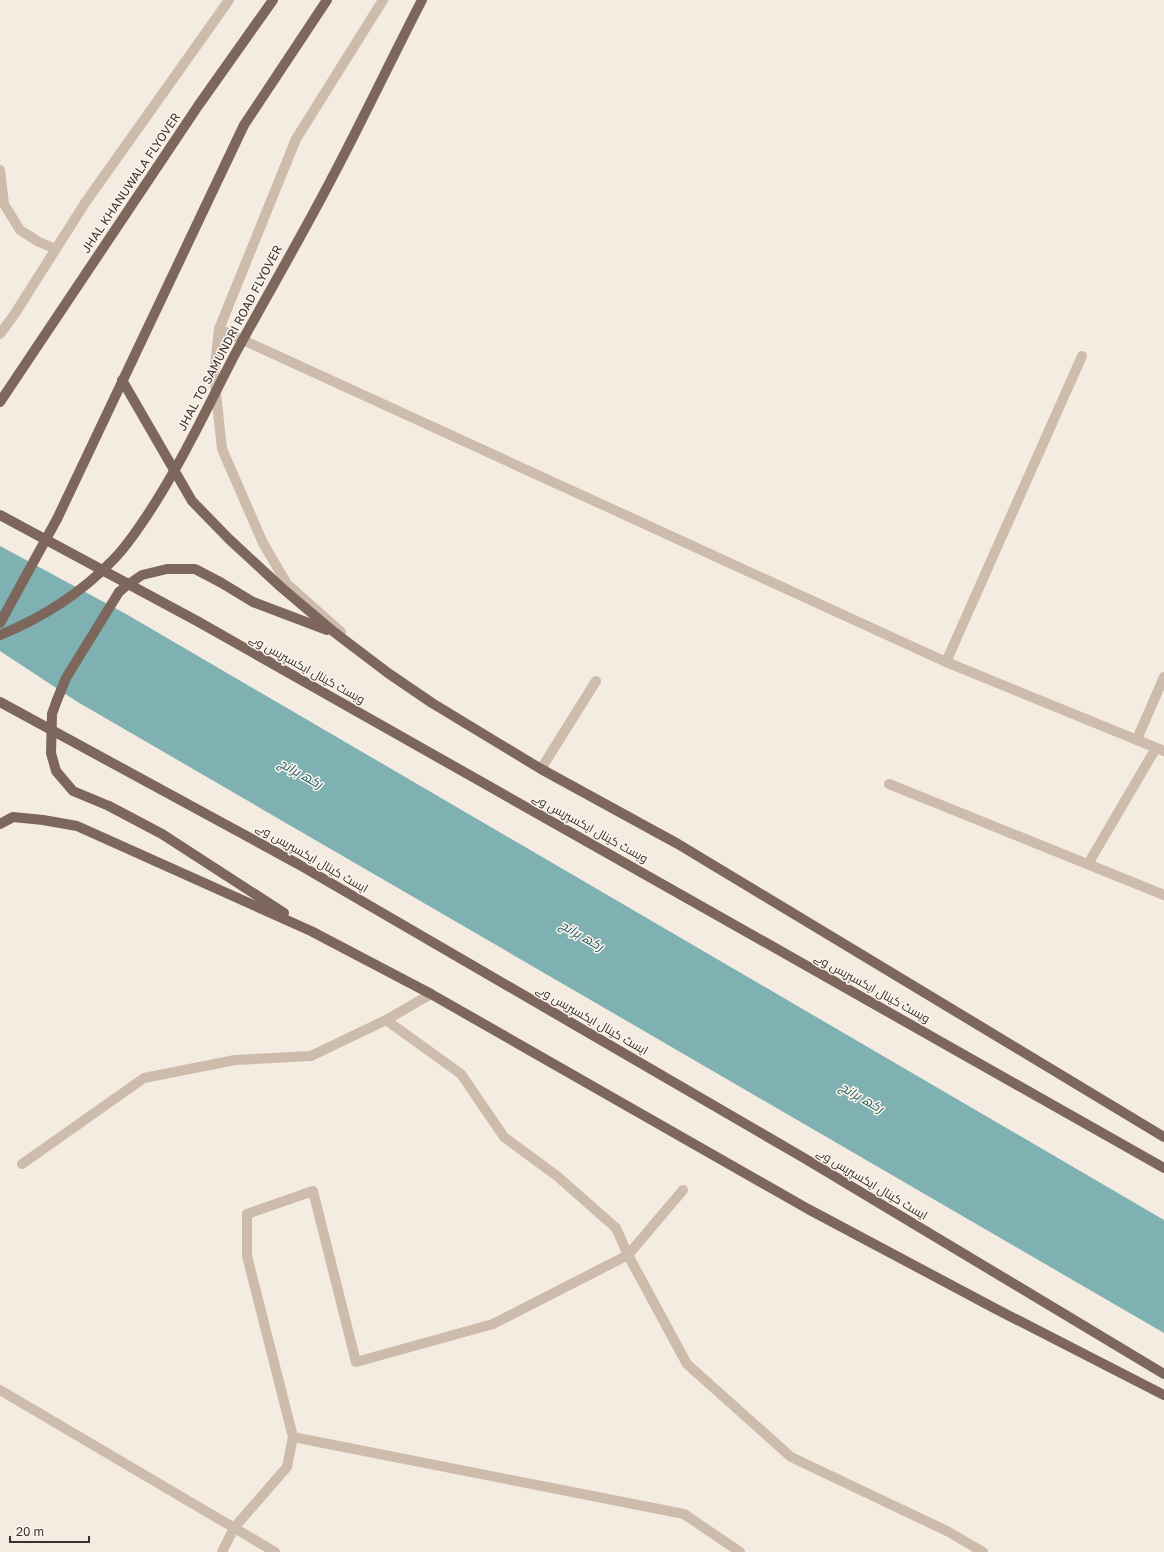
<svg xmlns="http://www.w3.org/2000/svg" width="1164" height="1552" font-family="'Golos Text',Cairo,sans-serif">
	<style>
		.water { fill: #7fb0b2 }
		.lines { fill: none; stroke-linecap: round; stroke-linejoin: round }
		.minor { stroke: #cdbbac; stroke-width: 10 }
		.primary { stroke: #7d675c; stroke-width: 10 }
		.primary-bridge { stroke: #7d675c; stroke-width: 10 }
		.labels { text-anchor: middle; stroke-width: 3; stroke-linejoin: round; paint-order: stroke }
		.street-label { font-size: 12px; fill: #3b302b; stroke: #fbf5ee }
		.water-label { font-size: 13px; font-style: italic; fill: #1f5a5e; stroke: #fbf5ee }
	</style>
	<rect width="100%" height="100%" fill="#f4ebe1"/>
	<path class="water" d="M0 546 126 614 1164 1220V1333L76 701 0 651Z"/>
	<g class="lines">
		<path class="minor" d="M0 170 4 204 20 230 39 242 56 249
			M219 329 946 662 1164 751
			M0 334 14 315 85 203 229 0
			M341 632 287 584 263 543 222 449 214 375 219 329 296 139 383 0
			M946 662 1082 356
			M1137 739 1164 677
			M541 769 596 681
			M889 784 1164 895
			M1088 864 1156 748
			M386 1020 461 1074 504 1137 557 1176 616 1228 628 1255 687 1364 791 1457 949 1532 983 1552
			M22 1164 144 1078 235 1060 311 1056 386 1020 431 994
			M0 1390 275 1552
			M293 1437 247 1256V1214L313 1191 356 1362 493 1324 628 1255 683 1190
			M222 1552 234 1528 287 1467 293 1437 684 1514 740 1552"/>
		<path class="primary" d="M122 380 192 501 229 539 282 588 334 632 388 673 432 703 541 769 678 844 1164 1137
			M0 402 198 106 273 0
			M0 515 197 621 1164 1168
			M57 519 244 125 327 0
			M220 582 253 602 327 630
			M57 700 66 678 119 592
			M0 702 298 864 804 1158 1164 1374
			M109 806 162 834 284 913
			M0 824 13 817 43 820 77 826 311 931 431 994 808 1209 996 1309 1164 1395"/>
		<path class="primary-bridge" d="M119 592 126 586 142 575 167 569H195L220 582
			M0 623 57 519
			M0 635C42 618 81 593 113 560 126 547 136 532 146 517 180 466 206 410 234 356 267 295 302 236 334 174 364 117 392 58 422 0
			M57 700 52 714 51 753 56 771 73 791 109 806"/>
	</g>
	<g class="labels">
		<g class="street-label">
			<text transform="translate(131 183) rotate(-56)" y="4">JHAL KHANUWALA FLYOVER</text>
			<text transform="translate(230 338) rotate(-62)" y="4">JHAL TO SAMUNDRI ROAD FLYOVER</text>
			<text transform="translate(307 669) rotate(29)" y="4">ویسٹ کینال ایکسپریس وے</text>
			<text transform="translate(590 828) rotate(29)" y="4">ویسٹ کینال ایکسپریس وے</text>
			<text transform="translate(312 858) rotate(30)" y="4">ایسٹ کینال ایکسپریس وے</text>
			<text transform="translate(872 988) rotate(29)" y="4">ویسٹ کینال ایکسپریس وے</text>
			<text transform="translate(592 1020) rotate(30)" y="4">ایسٹ کینال ایکسپریس وے</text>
			<text transform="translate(872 1184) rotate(31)" y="4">ایسٹ کینال ایکسپریس وے</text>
		</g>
		<g class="water-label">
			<text transform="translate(301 773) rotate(29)" y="5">رکھ برانچ</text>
			<text transform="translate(582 935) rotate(30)" y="5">رکھ برانچ</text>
			<text transform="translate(862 1097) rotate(30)" y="5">رکھ برانچ</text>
		</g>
	</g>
	<path d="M10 1536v6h79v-6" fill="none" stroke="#3b302b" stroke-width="2"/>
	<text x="16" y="1536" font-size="12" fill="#3b302b" stroke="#fbf5ee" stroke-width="3" paint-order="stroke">20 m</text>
</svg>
